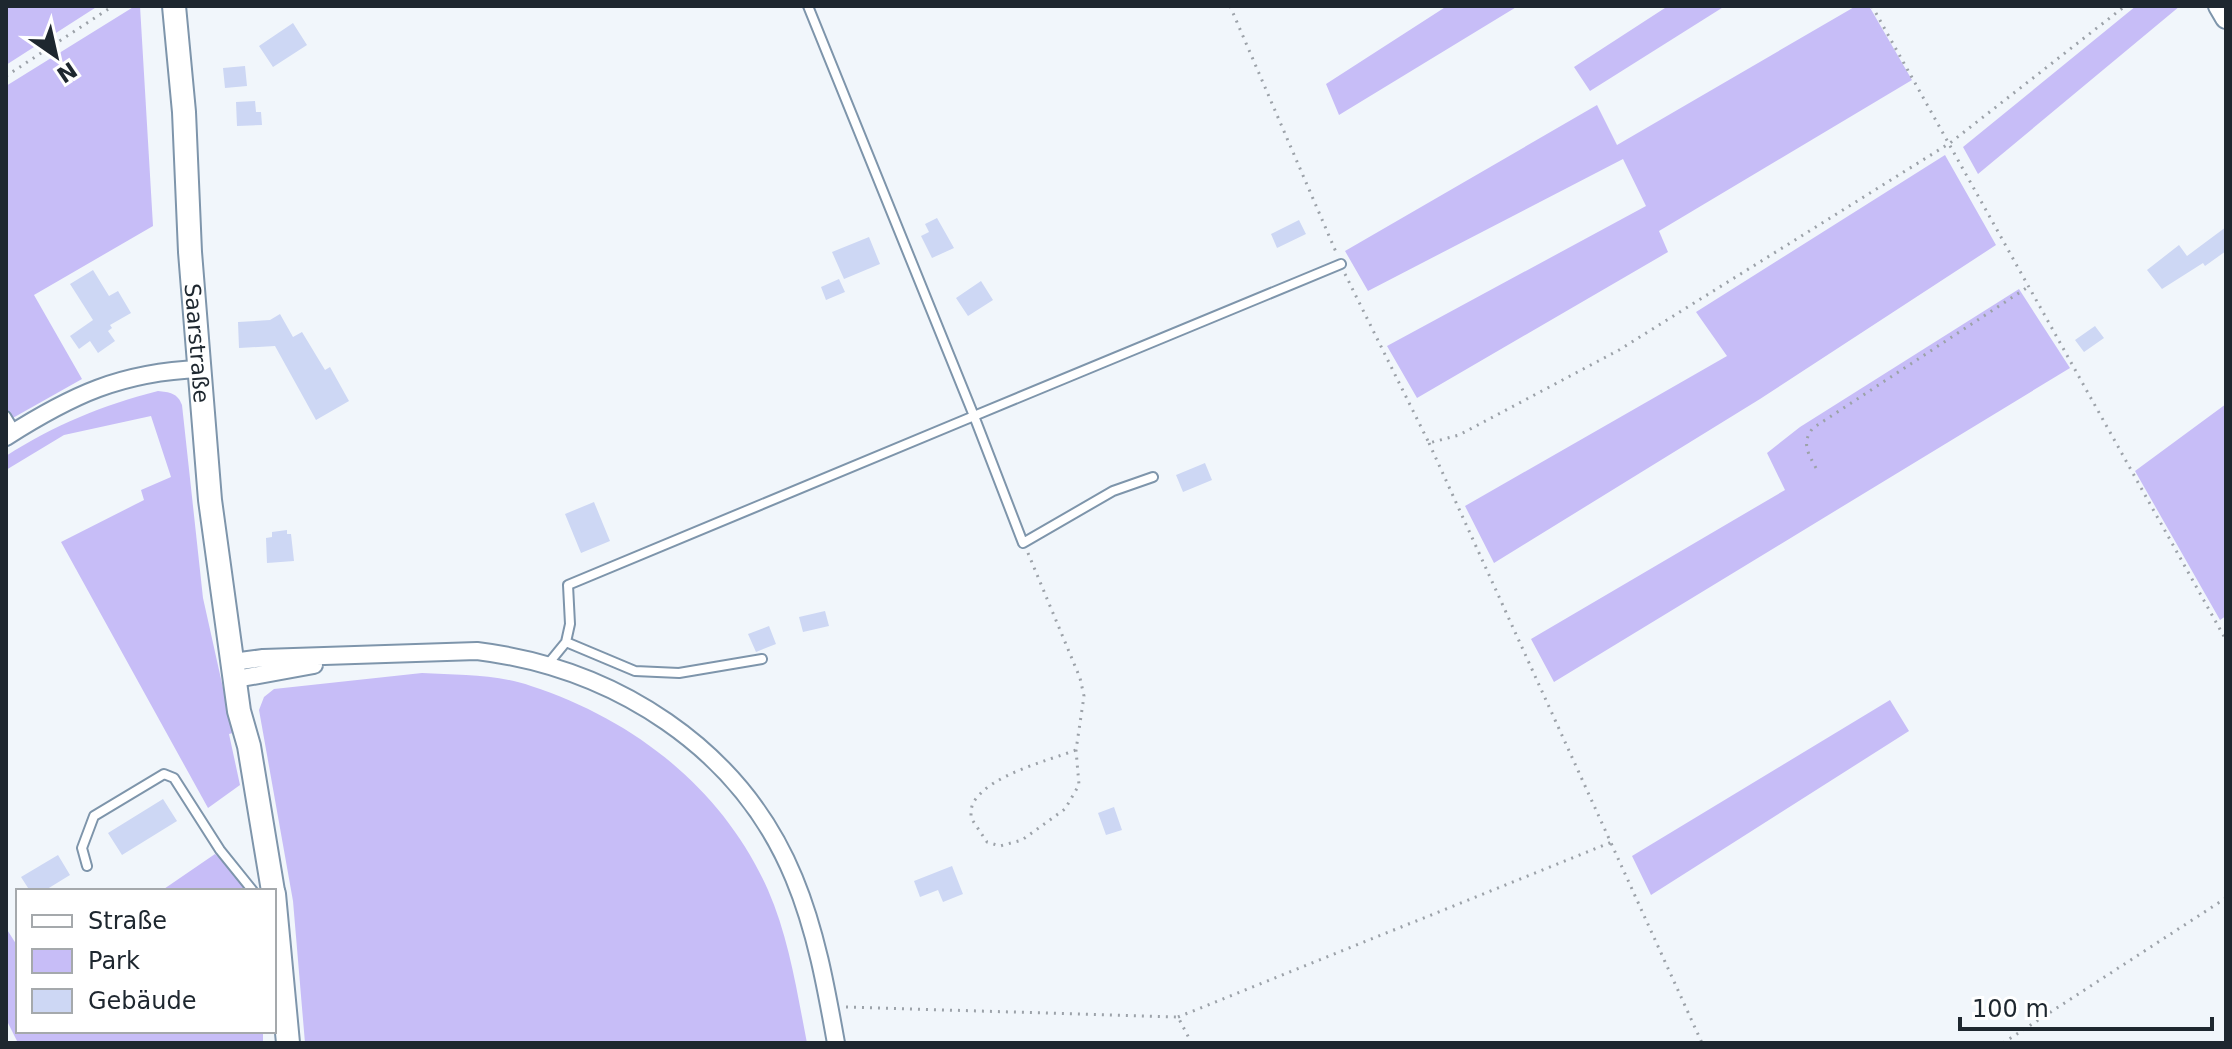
<svg xmlns="http://www.w3.org/2000/svg" width="2232" height="1049" font-family="'DejaVu Sans',sans-serif">
	<style>
		.green { fill: #c7bdf7 }
		.building { fill: #cdd7f4 }
		.lines { fill: none; stroke-linecap: round; stroke-linejoin: round }
		.service-casing { stroke: #7e95ab; stroke-width: 12 }
		.minor-casing { stroke: #7e95ab; stroke-width: 20 }
		.tertiary-casing { stroke: #7e95ab; stroke-width: 24 }
		.secondary-casing { stroke: #7e95ab; stroke-width: 26 }
		.path { stroke: #9ca2a9; stroke-width: 3; stroke-dasharray: 2 6; stroke-linecap: butt }
		.service { stroke: #fff; stroke-width: 8 }
		.minor { stroke: #fff; stroke-width: 16 }
		.tertiary { stroke: #fff; stroke-width: 20 }
		.secondary { stroke: #fff; stroke-width: 22 }
		.labels { text-anchor: middle; stroke-width: 8; stroke-linejoin: round; paint-order: stroke }
		.street-label { font-size: 22px; fill: #1e272f; stroke: #fff }
	</style>
	<rect width="100%" height="100%" fill="#f1f6fb"/>
	<path class="green" d="M6 6H98L6 65Z
		M135 6H140L153 226 34 295 82 379 11 419 6 410V86Z
		M1447 6H1518L1339 115 1326 84Z
		M1668 6H1725L1590 91 1574 67Z
		M1856 6H1869L1912 80 1659 231 1668 252 1417 398 1387 346 1646 206 1623 159 1368 291 1345 251 1597 105 1617 145Z
		M2136 6H2180L1978 174 1963 147Z
		M1945 155 1996 245 1760 399 1494 563 1465 506 1727 356 1696 312Z
		M2019 289 2070 368 1554 682 1531 639 1785 490 1767 453 1800 427Z
		M158 391C169 392 178 393 182 405L203 598 233 733 229 734 240 785 208 808 61 542 144 500 141 490 171 477 151 416 64 435 6 470V456C54 425 103 405 158 391Z
		M2226 404V616L2220 620 2135 471Z
		M422 673C458 675 497 674 531 686 635 720 723 789 768 890 789 938 797 992 807 1043H305L293 901 259 710 264 697 274 689Z
		M1890 700 1909 731 1651 895 1632 856Z
		M215 854 258 891H161Z
		M6 928 18 947V1031H263V1043H18L6 1019Z"/>
	<path class="building" d="M293 23 307 45 273 67 259 46Z
		M245 66 247 86 225 88 223 68Z
		M255 101 256 112H261L262 125 237 126 236 102Z
		M937 218 954 248 932 258 921 236 929 232 925 224Z
		M1299 220 1306 234 1277 248 1271 234Z
		M2226 227V251L2205 266 2203 263 2162 289 2147 270 2179 245 2187 256Z
		M869 237 880 264 844 279 832 252Z
		M93 270 109 296 118 291 131 313 110 325 112 328 108 331 115 341 98 353 90 341 79 349 70 336 93 320 70 284Z
		M839 279 845 292 826 300 821 287Z
		M981 281 993 300 968 316 956 298Z
		M280 314 293 337 302 332 325 370 330 367 349 401 316 420 275 346 239 348 238 322 270 320Z
		M2095 326 2104 338 2084 352 2075 340Z
		M1205 463 1212 480 1183 492 1176 475Z
		M594 502 610 541 581 553 565 514Z
		M287 530V534H291L294 561 267 563 266 538 272 537V532Z
		M825 611 829 626 803 632 799 617Z
		M769 626 776 644 756 652 748 634Z
		M163 799 177 821 122 855 108 833Z
		M1114 807 1122 830 1106 835 1098 813Z
		M58 855 70 875 44 891H30L21 877Z
		M952 866 963 894 943 902 938 890 920 897 914 881Z"/>
	<g class="lines">
		<g class="service-casing">
			<path id="service" d="M6 416 15 431
				M1153 477 1113 491 1023 543 974 416 1341 264
				M566 642 570 624 568 585 974 416 808 6
				M548 664 566 642 635 671 679 673 762 659
				M87 866 82 848 94 816 164 774 174 778 220 850 253 891"/>
		</g>
		<g class="minor-casing">
			<path id="minor" d="M6 437C72 395 121 372 200 369
				M233 662 263 658 477 651C614 668 740 747 794 878 816 931 826 987 836 1043
				M236 679 314 665"/>
		</g>
		<g class="tertiary-casing">
			<path id="tertiary" d="M2219 6 2226 18"/>
		</g>
		<g class="secondary-casing">
			<g id="secondary">
				<path id="s1" d="M174 6 184 112 190 252 210 500 239 711 249 746 273 891"/>
				<path d="M274 894 288 1043"/>
			</g>
		</g>
		<path class="path" d="M1230 6 1336 252
			M1872 6 2226 640
			M6 76 113 6
			M1345 274 1429 443 1459 435 1619 350 1950 143 2125 6
			M1429 443 1702 1043
			M1816 468C1808 453 1801 443 1813 428L2028 287
			M1028 553 1080 678 1084 696 1076 750 1079 785 1065 809 1022 840 1000 846 987 842 971 818C971 811 971 805 975 800 993 774 1047 761 1076 750
			M846 1007 1178 1017 1190 1040
			M1178 1017 1612 842
			M2003 1043 2226 898"/>
		<use href="#service" class="service"/>
		<use href="#minor" class="minor"/>
		<use href="#tertiary" class="tertiary"/>
		<use href="#secondary" class="secondary"/>
	</g>
	<g class="labels">
		<g class="street-label">
			<text dy="8" stroke="none"><textPath href="#s1" startOffset="338">Saarstraße</textPath></text>
		</g>
	</g>
	<rect width="2232" height="1049" fill="none" stroke="#1e272f" stroke-width="16"/>
	<rect x="16" y="889" width="260" height="144" fill="#ffffff" stroke="#a5a9ac" stroke-width="2"/>
	<rect x="32" y="915" width="40" height="12" fill="#ffffff" stroke="#a5a9ac" stroke-width="2"/>
	<text x="88" y="929" font-size="24" fill="#1e272f">Straße</text>
	<rect x="32" y="949" width="40" height="24" fill="#c7bdf7" stroke="#a5a9ac" stroke-width="2"/>
	<text x="88" y="969" font-size="24" fill="#1e272f">Park</text>
	<rect x="32" y="989" width="40" height="24" fill="#cdd7f4" stroke="#a5a9ac" stroke-width="2"/>
	<text x="88" y="1009" font-size="24" fill="#1e272f">Gebäude</text>
	<g transform="translate(56 56) rotate(146)" stroke="#ffffff" stroke-width="6" paint-order="stroke">
	<path d="M0-6L14 30L0 20L-14 30Z" fill="#1e272f"/>
	<text y="-12" font-size="22" font-weight="bold" text-anchor="middle" fill="#1e272f">N</text>
	</g>
	<path d="M1960 1017v12h252v-12" fill="none" stroke="#1e272f" stroke-width="4"/>
	<text x="1972" y="1017" font-size="24" fill="#1e272f" stroke="#ffffff" stroke-width="6" paint-order="stroke">100 m</text>
</svg>
